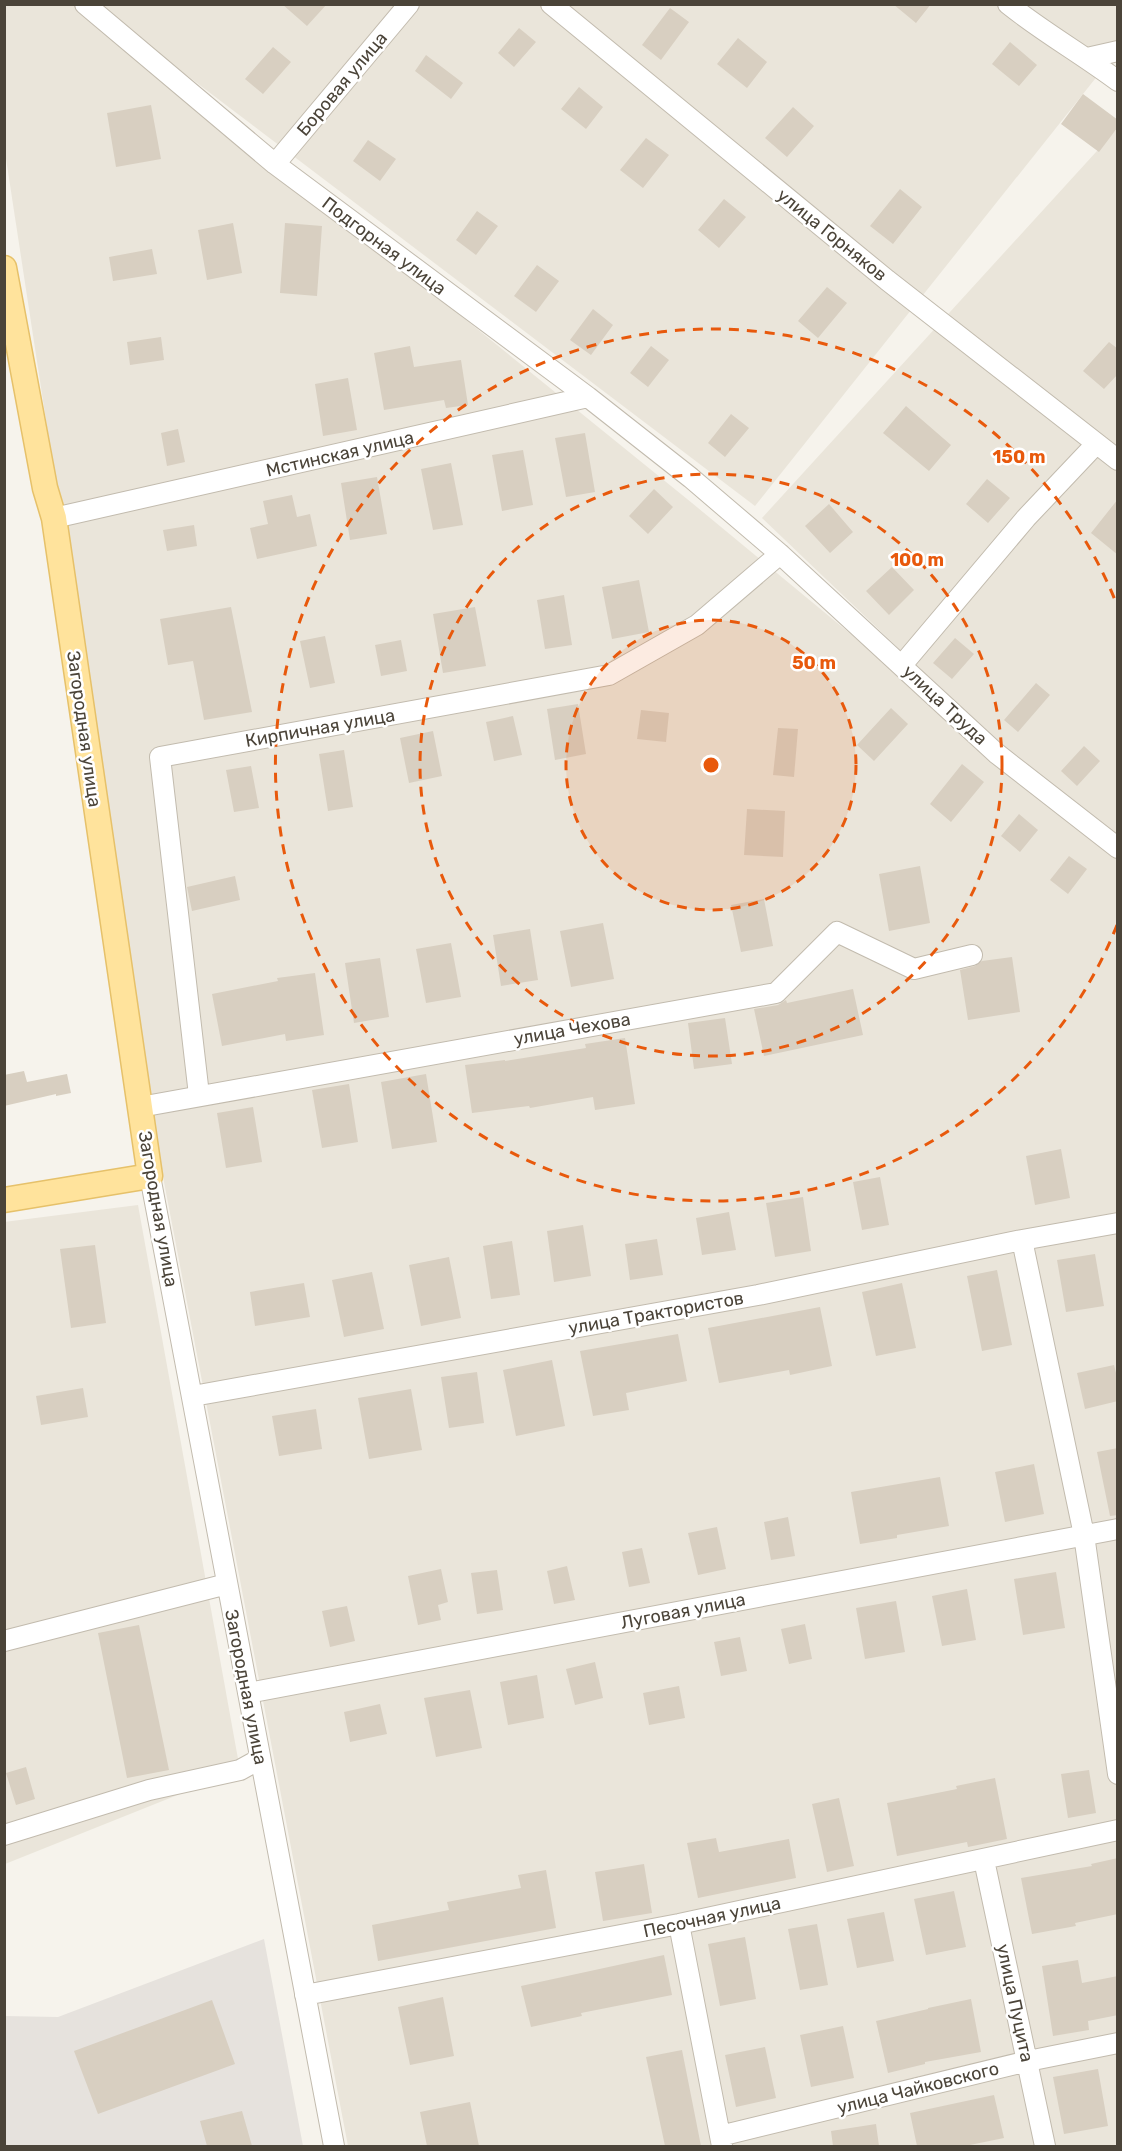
<svg xmlns="http://www.w3.org/2000/svg" width="1122" height="2151" font-family="Rubik,sans-serif">
	<style>
		.residential { fill: #eae5da }
		.industrial { fill: #e6e2dd }
		.building { fill: #d8cfc1 }
		.lines { fill: none; stroke-linecap: round; stroke-linejoin: round }
		.minor-casing { stroke: #c2bbae; stroke-width: 22 }
		.major-casing { stroke: #e6c16a; stroke-width: 27 }
		.minor { stroke: #fff; stroke-width: 20 }
		.major { stroke: #ffe39c; stroke-width: 24 }
		.ring { fill: none; stroke: #e8590c; stroke-width: 3; stroke-dasharray: 10 8 }
		.labels { text-anchor: middle; stroke-width: 5; stroke-linejoin: round; paint-order: stroke }
		.street-label { font-size: 18px; fill: #4b4439; stroke: #fff }
		.centre { fill: #e8590c; stroke: #fff; stroke-width: 3 }
		.ring-label { font-size: 18px; text-anchor: middle; font-weight: bold; fill: #e8590c; stroke: #fff; stroke-width: 5; stroke-linejoin: round; paint-order: stroke }
	</style>
	<rect width="100%" height="100%" fill="#f6f3ec"/>
	<path class="residential" d="M1117 4 1118 50 755 506 94 5Z
		M4 5H77L692 503 1117 854V2146H348L156 1140 5 152Z
		M1117 129V837L1004 749 762 518Z
		M138 1205 240 1770 5 1864 4 1222Z"/>
	<path class="industrial" d="M264 1939 303 2146H5V2016L58 2017Z"/>
	<path class="building" d="M282 4H327L307 26Z
		M893 4H931L916 23Z
		M670 8 689 22 661 60 642 45Z
		M519 28 536 42 514 67 498 53Z
		M738 38 767 62 747 88 717 64Z
		M1010 42 1037 65 1019 86 992 64Z
		M273 47 291 62 263 94 245 79Z
		M426 55 463 83 451 99 415 71Z
		M579 87 603 107 586 129 561 109Z
		M1083 94 1118 120V127L1099 152 1061 124Z
		M151 105 161 159 116 167 107 113Z
		M793 107 814 126 787 157 765 138Z
		M646 138 669 155 643 188 620 170Z
		M368 140 396 159 380 181 353 161Z
		M900 189 922 207 893 244 870 226Z
		M724 199 746 217 719 248 698 230Z
		M477 211 498 226 476 255 456 240Z
		M233 223 242 273 207 280 198 230Z
		M285 223 322 226 317 296 280 293Z
		M152 249 157 274 113 281 109 257Z
		M537 265 559 281 536 312 514 296Z
		M827 287 847 303 818 338 798 321Z
		M593 309 613 325 591 355 570 340Z
		M161 337 164 360 130 365 127 342Z
		M1109 342 1118 349V374L1104 389 1083 371Z
		M410 346 414 367 461 360 468 405 446 408 444 400 384 410 374 353Z
		M651 346 669 360 648 387 630 373Z
		M348 378 357 430 323 436 315 384Z
		M906 406 951 445 929 471 883 433Z
		M731 414 749 428 725 457 708 443Z
		M178 429 185 462 167 466 161 433Z
		M585 433 595 492 566 497 555 438Z
		M523 450 533 505 502 511 492 455Z
		M451 463 463 525 433 530 421 469Z
		M377 477 387 534 350 540 341 483Z
		M987 479 1010 498 988 523 966 504Z
		M654 489 673 507 648 534 629 516Z
		M292 495 297 517 310 514 317 546 257 559 250 528 268 524 263 501Z
		M1118 499V555L1091 533Z
		M829 504 853 532 830 553 805 526Z
		M194 525 197 546 167 551 163 530Z
		M892 567 914 590 889 615 866 591Z
		M639 580 649 632 612 639 602 587Z
		M564 595 572 645 545 649 537 600Z
		M231 607 252 712 204 720 193 661 168 665 160 619Z
		M475 607 486 666 443 673 433 614Z
		M325 636 335 683 310 688 300 641Z
		M955 638 974 654 952 679 933 663Z
		M401 640 407 671 381 676 375 645Z
		M1036 683 1050 695 1018 732 1004 720Z
		M578 704 586 754 555 760 547 709Z
		M891 708 908 724 874 761 857 745Z
		M641 710 669 713 666 742 637 739Z
		M513 716 522 755 494 761 486 722Z
		M778 728 798 729 794 777 773 775Z
		M433 731 442 776 409 783 400 738Z
		M1084 746 1100 761 1077 786 1061 771Z
		M344 750 353 807 328 811 319 754Z
		M962 764 984 782 951 822 930 804Z
		M251 766 259 808 234 812 226 770Z
		M747 809 785 811 783 857 744 855Z
		M1019 814 1038 830 1020 852 1001 836Z
		M1069 856 1087 869 1068 894 1050 880Z
		M920 866 930 923 889 931 879 874Z
		M235 876 240 900 192 911 187 887Z
		M764 899 773 946 741 952 731 905Z
		M603 923 614 979 571 987 560 931Z
		M530 929 538 980 501 986 493 935Z
		M451 943 461 997 426 1003 416 949Z
		M1012 957 1020 1012 968 1020 960 970 975 966 982 961Z
		M380 958 389 1017 354 1023 345 963Z
		M315 973 324 1035 286 1041 285 1034 222 1046 212 994 278 981 277 978Z
		M853 989 863 1035 764 1056 754 1009 778 1005 786 1000 787 1003Z
		M725 1018 732 1064 694 1069 688 1023Z
		M625 1038 635 1104 595 1110 593 1097 530 1108 529 1106 472 1113 465 1065 505 1060V1061L586 1048 585 1044Z
		M24 1071 27 1082 67 1074 71 1093 56 1096V1094L4 1106V1075Z
		M426 1074 437 1142 392 1149 381 1082Z
		M349 1084 358 1142 322 1148 312 1090Z
		M253 1107 262 1162 226 1168 217 1113Z
		M1061 1149 1070 1198 1035 1205 1026 1156Z
		M880 1177 889 1225 862 1230 853 1182Z
		M803 1197 811 1251 775 1257 766 1203Z
		M729 1212 736 1250 702 1255 696 1218Z
		M583 1225 591 1276 554 1282 547 1231Z
		M657 1239 663 1275 630 1280 625 1244Z
		M512 1241 520 1295 491 1299 483 1246Z
		M95 1245 106 1323 71 1328 60 1249Z
		M1095 1254 1104 1306 1066 1312 1057 1260Z
		M449 1257 461 1318 421 1326 409 1265Z
		M997 1270 1012 1345 982 1351 967 1276Z
		M372 1272 384 1329 344 1337 332 1280Z
		M304 1283 310 1317 255 1326 250 1292Z
		M902 1283 916 1348 876 1356 862 1292Z
		M820 1307 832 1366 790 1375 789 1370 719 1383 708 1328Z
		M678 1334 687 1381 626 1393 629 1410 593 1416 580 1351Z
		M552 1360 565 1426 516 1436 503 1370Z
		M1114 1365 1118 1381V1401L1085 1409 1077 1373Z
		M477 1372 484 1423 449 1428 441 1377Z
		M83 1388 88 1417 41 1425 36 1396Z
		M411 1389 422 1450 369 1459 358 1398Z
		M316 1409 322 1449 279 1456 272 1416Z
		M1118 1448V1515L1110 1516 1097 1452Z
		M1034 1464 1044 1514 1005 1522 995 1472Z
		M940 1477 949 1526 897 1535V1538L860 1544 851 1492Z
		M788 1517 795 1556 771 1560 764 1522Z
		M717 1527 726 1569 698 1575 688 1533Z
		M642 1548 650 1583 629 1587 622 1552Z
		M567 1566 575 1600 554 1604 547 1571Z
		M441 1569 448 1602 438 1605 441 1620 418 1625 408 1576Z
		M497 1570 503 1610 477 1614 471 1573Z
		M1056 1572 1065 1628 1023 1635 1014 1579Z
		M967 1589 976 1640 942 1646 932 1596Z
		M896 1601 905 1652 865 1659 856 1608Z
		M347 1606 355 1641 330 1647 322 1611Z
		M805 1624 812 1659 789 1664 781 1629Z
		M139 1625 169 1770 127 1778 98 1633Z
		M740 1637 747 1671 721 1676 714 1642Z
		M595 1662 603 1698 575 1705 566 1669Z
		M537 1675 544 1718 508 1725 500 1682Z
		M679 1686 685 1718 649 1725 643 1693Z
		M470 1690 482 1748 436 1757 424 1698Z
		M380 1704 387 1734 350 1742 344 1712Z
		M26 1767 35 1799 16 1805 6 1773Z
		M1089 1770 1096 1813 1068 1818 1061 1774Z
		M995 1778 1007 1839 968 1847 967 1842 897 1856 887 1803 957 1789 956 1786Z
		M839 1798 854 1866 827 1872 812 1804Z
		M716 1838 719 1852 789 1839 796 1878 698 1898 687 1843Z
		M1118 1858V1914L1075 1923 1076 1926 1032 1934 1021 1878 1092 1866 1091 1864Z
		M644 1864 652 1913 603 1921 595 1872Z
		M546 1870 556 1928 378 1961 372 1925 449 1910 447 1902 521 1888 518 1875Z
		M954 1891 966 1947 926 1955 914 1899Z
		M884 1912 894 1961 857 1968 847 1919Z
		M817 1924 828 1985 800 1990 788 1929Z
		M745 1937 756 1999 720 2006 708 1944Z
		M664 1955 672 1995 581 2013 582 2016 531 2027 521 1986Z
		M1078 1960 1082 1983 1118 1976V2015L1088 2021 1089 2030 1053 2036 1042 1966Z
		M443 1997 454 2056 410 2065 398 2007Z
		M971 1999 981 2052 925 2062V2064L888 2073 876 2021 928 2009V2008Z
		M212 2000 235 2064 98 2114 74 2051Z
		M843 2026 854 2078 811 2087 800 2035Z
		M765 2047 776 2098 736 2107 725 2055Z
		M682 2050 701 2146H665L646 2057Z
		M1098 2069 1108 2126 1064 2134 1053 2077Z
		M994 2095 1004 2138 965 2146H917L910 2113Z
		M470 2102 479 2146H427L420 2112Z
		M242 2111 252 2146H207L200 2121Z
		M876 2124 879 2146H833L831 2131Z"/>
	<g class="lines">
		<g class="minor-casing">
			<path id="minor" d="M85 4 275 164 588 397 691 478 780 554 996 753 1118 848
				M551 4 887 280 1118 460
				M1008 4C1043 32 1082 54 1118 81
				M1087 58 1118 51
				M275 164 409 4
				M54 518 588 397
				M902 665 1026 518 1096 444
				M199 1095 160 757 609 675 697 625 780 554
				M140 1107 776 993 837 932 914 969 972 955
				M150 1176 334 2146
				M1022 1240 1084 1535 1118 1774
				M193 1396 758 1295 1022 1240 1118 1223
				M4 1641 227 1584
				M248 1693 1118 1529
				M4 1835 149 1790 240 1770 260 1759
				M984 1860 1045 2146
				M679 1924 722 2146
				M305 1995 679 1924 1118 1830
				M720 2136 1028 2061 1118 2043"/>
		</g>
		<g class="major-casing">
			<path id="major" d="M4 268 45 488 54 518 150 1176 4 1200"/>
		</g>
		<use href="#minor" class="minor"/>
		<use href="#major" class="major"/>
	</g>
	<circle cx="711" cy="765" r="145" fill="#e8590c" fill-opacity=".12"/>
	<g class="ring">
		<circle cx="711" cy="765" r="145"/>
		<circle cx="711" cy="765" r="291"/>
		<path d="M1117 925A436 436 0 1 1 1117 605"/>
	</g>
	<g class="labels">
		<g class="street-label">
			<text transform="translate(342 84) rotate(-50)" y="6">Боровая улица</text>
			<text transform="translate(832 235) rotate(39)" y="6">улица Горняков</text>
			<text transform="translate(384 246) rotate(37)" y="6">Подгорная улица</text>
			<text transform="translate(340 454) rotate(-13)" y="6">Мстинская улица</text>
			<text transform="translate(945 705) rotate(43)" y="6">улица Труда</text>
			<text transform="translate(320 728) rotate(-10)" y="6">Кирпичная улица</text>
			<text transform="translate(84 729) rotate(82)" y="6">Загородная улица</text>
			<text transform="translate(572 1029) rotate(-10)" y="6">улица Чехова</text>
			<text transform="translate(158 1209) rotate(80)" y="6">Загородная улица</text>
			<text transform="translate(656 1313) rotate(-10)" y="6">улица Трактористов</text>
			<text transform="translate(683 1611) rotate(-11)" y="6">Луговая улица</text>
			<text transform="translate(246 1687) rotate(79)" y="6">Загородная улица</text>
			<text transform="translate(712 1917) rotate(-12)" y="6">Песочная улица</text>
			<text transform="translate(1015 2003) rotate(78)" y="6">улица Пуцита</text>
			<text transform="translate(918 2088) rotate(-14)" y="6">улица Чайковского</text>
		</g>
	</g>
	<circle cx="711" cy="765" r="9" class="centre"/>
	<g class="ring-label">
		<text x="1019" y="463">150 m</text>
		<text x="917" y="566">100 m</text>
		<text x="814" y="669">50 m</text>
	</g>
	<rect width="1122" height="2151" fill="none" stroke="#4b4439" stroke-width="12"/>
</svg>
